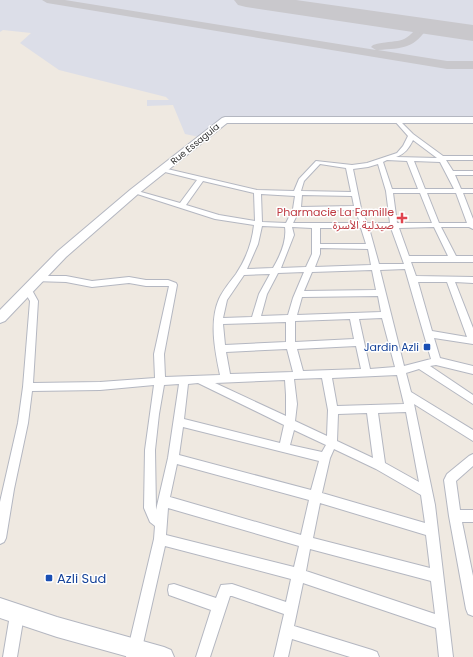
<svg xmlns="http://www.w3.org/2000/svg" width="473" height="657" font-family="Poppins,'Noto Sans Arabic',sans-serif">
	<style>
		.airport { fill: #dcdee8 }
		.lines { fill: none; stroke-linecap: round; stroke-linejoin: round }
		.taxiway { fill: #c9c8cc; fill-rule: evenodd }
		.runway { fill: #c9c8cc; fill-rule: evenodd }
		.street-casing { stroke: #b4b7c1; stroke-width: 2 }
		.secondary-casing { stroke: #b4b7c1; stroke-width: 2 }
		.street { fill: #fff; fill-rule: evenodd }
		.secondary { fill: #fff; fill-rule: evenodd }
		.health-dot { fill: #e0444e; stroke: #fff; stroke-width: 1.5 }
		.transit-dot { fill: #1a4fb4; stroke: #fff; stroke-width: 1.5 }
		.labels { text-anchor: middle; stroke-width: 3; stroke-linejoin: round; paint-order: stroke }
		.far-street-label { font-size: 9px; fill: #2e2e2e; stroke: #fff }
		.health-label { font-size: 11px; fill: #be3a42; stroke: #fff; text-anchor: end }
		.transit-label { font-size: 11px; fill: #164399; stroke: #fff; text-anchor: end }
		.near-transit-label { font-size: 13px; fill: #164399; stroke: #fff; text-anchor: start }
	</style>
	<rect width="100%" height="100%" fill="#efe9e1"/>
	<path class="airport" d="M0 0H473V118H224L199 137 185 134 173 105 147 106V100H169L166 97 59 70 20 43 31 33 3 30 0 32Z"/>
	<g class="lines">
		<path class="taxiway" d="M42 0H65L376 50 371 47 373 45C398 38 404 47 420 23L424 22 429 25C415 49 403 48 378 50L447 61H473V69H447L47 3Z"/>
		<path class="runway" d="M234 0H296L473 25V41L246 7 238 5Z"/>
		<g class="street-casing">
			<path id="street" d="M396 117 413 134 443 156H473V160H446L453 171H473V175H455L461 189H473V193H463L473 219V229L469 227H441L456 256H473V262H411L416 276 473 277V283L455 282 473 328V344L434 338 440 358 473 366V374L436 365 430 366 473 395V404L419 369 406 373 411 392 473 430V441L414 404 435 505 453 657H439L436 628 303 583 294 626 372 650 377 652 379 657H350L292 639 288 657H274L284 614 232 596H230L210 657H196L211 610 169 595 168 590 169 585 174 584 216 598 221 585 232 584 286 602 291 579 165 546 140 657H126L154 539 155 526 150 522 144 508 145 450 154 385 100 390 32 391 28 423 14 489 6 538 4 542 0 544V502L18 423 23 387 30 301 27 296 21 294 20 292 24 289 33 292 38 301 33 383 100 382 155 378 154 354 169 286H146L129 283 92 287 66 282 34 281 33 279 34 277 37 276H66L92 281 129 277 146 280H168L176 283 177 285 164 354 165 377 220 375C215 351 209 322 219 299 223 290 230 282 236 274 246 259 252 243 254 225L215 219 131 192 134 190 180 203 197 180 161 171V169L163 168 257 190 294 191 299 179 316 161 352 165 367 163 397 153 403 146 408 136 393 119ZM413 140 437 158 396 157C405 154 409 148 413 140ZM387 160 407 161 418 189H392L383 162ZM414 161 440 162 454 189H425ZM320 164 346 168 351 192 301 191 304 181ZM378 164 386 191 390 223H367L361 208 353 169 368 167ZM203 181 254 193 255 221 219 215 186 205ZM393 193H420L432 223H397ZM427 193H456L467 223H439ZM261 194 295 196 293 209 286 223 262 222ZM302 195 352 196 354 206 301 207ZM354 210 356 211 360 223H293L299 211ZM262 226 285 227C287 241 280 256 273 268L247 269 258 244ZM292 227 312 228V254L306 267 281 268 294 235ZM434 227 448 256H409L399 228ZM320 228H361L366 244H320ZM369 228H391L404 264H379ZM320 248 368 249 371 265 315 267 320 254ZM405 269 431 359 404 366 380 270ZM372 270 376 290 304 291 312 272ZM304 272 293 298 288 315 261 316 267 294 278 273ZM270 274 259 294 252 317 223 318 227 300 244 275ZM418 282H447L467 337 432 331ZM378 296 381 312 297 315 302 297ZM382 318 395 367 370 369 359 319ZM350 319 354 339 295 342V321ZM286 322V342L225 345 223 324ZM356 346 361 369 303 371 297 349ZM287 349 293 372 230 374 226 352ZM397 375 404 404 337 406 332 378ZM322 378 328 410 327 436 295 421 297 404 294 379ZM285 380 286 395V416L215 383ZM198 383 284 425 280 443 184 419 188 384ZM179 384 168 458 156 510 155 450 159 414 164 385ZM406 412 418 477 419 482 385 463 378 413ZM367 413 373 458 337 441 338 414ZM183 427 319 461 311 490 179 455ZM294 430 326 445 322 452 290 445ZM334 449 376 469 421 495 425 523 322 493 330 458ZM177 464 309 500 301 535 170 497ZM320 503 426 535 430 568 313 538ZM168 508 299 546 294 567 166 535ZM310 549 431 581 435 614 306 571Z
				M473 454V466L456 481 460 510H473V522H462L473 576V616L468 614 466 609 449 516 444 480 447 474 469 456Z
				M17 608 22 610 24 615 17 657H3L10 615 12 610Z"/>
		</g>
		<g class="secondary-casing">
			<path id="secondary" d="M225 117H473V123H227L138 194 66 257 5 321 0 323V310L58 251 130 190 222 118Z
				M0 598 57 617 164 647 171 650 174 657H129L57 637 0 618Z"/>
		</g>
		<use href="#street" class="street"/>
		<use href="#secondary" class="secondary"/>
	</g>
	<path class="health-dot" d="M400 212h4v4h4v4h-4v4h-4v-4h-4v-4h4z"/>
	<g class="transit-dot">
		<rect x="423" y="343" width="8" height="8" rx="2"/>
		<rect x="45" y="574" width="8" height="8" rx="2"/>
	</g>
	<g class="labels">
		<g class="far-street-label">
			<text transform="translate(195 144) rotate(-39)" y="3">Rue Essaguia</text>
		</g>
		<g class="health-label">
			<text x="394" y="216">Pharmacie La Famille<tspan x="394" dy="13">صيدلية الأسرة</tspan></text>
		</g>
		<g class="transit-label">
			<text x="419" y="351">Jardin Azli</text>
		</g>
		<g class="near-transit-label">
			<text x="57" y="583">Azli Sud</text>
		</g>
	</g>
</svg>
